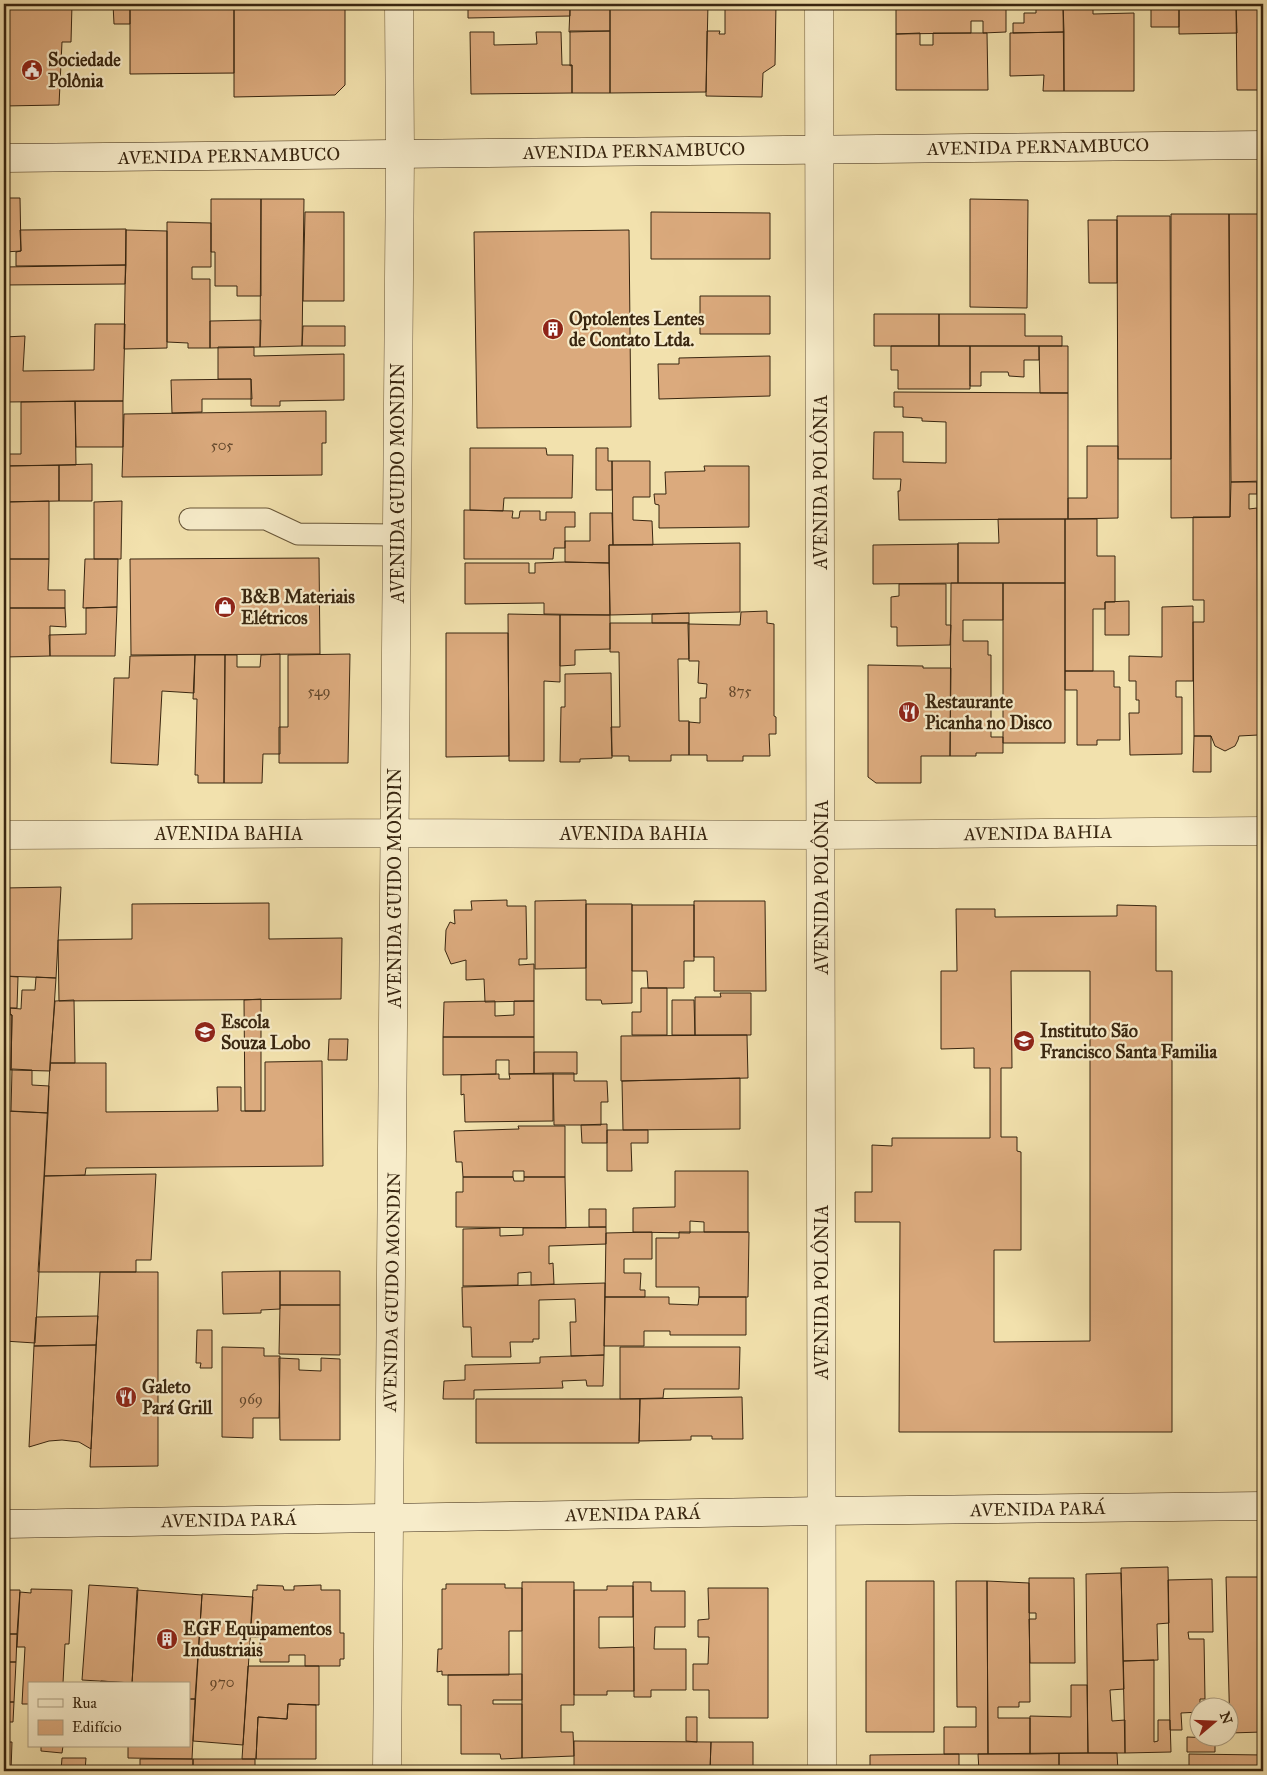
<svg xmlns="http://www.w3.org/2000/svg" width="1267" height="1775" font-family="'IM FELL Great Primer',serif">
	<style>
		.building { fill: #dbaa7d; stroke: #392610; fill-rule: evenodd }
		.lines { fill: none; stroke-linecap: round; stroke-linejoin: round }
		.lane-casing { stroke: #675537; stroke-width: 23 }
		.street-casing { stroke: #675537; stroke-width: 29 }
		.secondary-casing { stroke: #392610; stroke-width: 29 }
		.lane { stroke: #f7ecca; stroke-width: 21 }
		.street { stroke: #f7ecca; stroke-width: 28 }
		.secondary { stroke: #f7ecca; stroke-width: 28 }
		.labels { text-anchor: middle; stroke-width: 4.5; stroke-linejoin: round; paint-order: stroke }
		.number-label { font-size: 15px; fill: #62472b }
		.poi-label { font-size: 18px; font-weight: bold; fill: #392610; stroke: #f7ecca; text-anchor: start }
		.street-label { font-size: 18px; fill: #392610; stroke: #f7ecca }
	</style>
	<rect width="100%" height="100%" fill="#f2e1ad"/>
	<filter id="stains"><feTurbulence type="fractalNoise" baseFrequency=".004" numOctaves="4"/><feColorMatrix values="0 0 0 0 .2 0 0 0 0 .09 0 0 0 0 .02 0 0 0 .5 -.17"/></filter>
	<radialGradient id="worn" r=".72"><stop offset=".6" stop-color="#630" stop-opacity="0"/><stop offset="1" stop-color="#630" stop-opacity=".3"/></radialGradient>
	<path class="building" d="M4 4H72L71 42H62L59 105 4 106Z
		M113 4H130V24H114Z
		M130 4H234V73L130 74Z
		M234 4H345V85L335 95 234 97Z
		M468 4H570V16L468 18Z
		M610 4H708L706 92 610 93Z
		M708 4H720V7L708 6Z
		M725 4H776L775 65 763 73 762 97 706 96 707 31H720L719 34H725Z
		M905 4H1006V32L983 33V21H971V33L896 34V9H905Z
		M1036 4H1063L1064 32 1013 33V23H1024V13H1036Z
		M1063 4H1093V14L1134 13V91H1064Z
		M1151 4H1179V27H1151Z
		M1179 4H1236L1237 33 1179 34Z
		M1236 4H1263V90H1237Z
		M610 7V31L569 32 570 8Z
		M570 31H610V93H572V65L570 66Z
		M470 32H494V45L537 44 536 32H561L562 65H572V93L471 94Z
		M1064 32V91H1043L1044 75 1010 76V33Z
		M920 33V45H933V33H987L988 90H896V34Z
		M4 198H20L21 251 4 252Z
		M211 199H261V296H237V286H215V252H211Z
		M261 199H304L302 346 260 347Z
		M970 199 1028 200 1027 308 970 307Z
		M305 212H344V301H303Z
		M651 212 770 213V259H651Z
		M1171 214H1229L1230 517 1171 518Z
		M1229 214H1263V481L1231 482Z
		M1117 216H1170L1171 459H1118Z
		M1088 220H1117V283H1089Z
		M167 222 211 223V267H192V279H210V348H188V343L167 342Z
		M126 229V265L16 266V252L21 251 20 230Z
		M126 230 167 231V348L124 349Z
		M629 230 631 427 477 428 474 232Z
		M126 265 125 284 4 285V267Z
		M700 296H770V334H700Z
		M874 314H939V346H874Z
		M939 314H1025V336H1062V346H939Z
		M261 320 260 347 210 348V321Z
		M95 324H125L123 401 4 402V337L25 336 23 371 94 370Z
		M303 326H345V346H302Z
		M891 346H970V389H898V370H891Z
		M970 346H1039V360H1024V377L1009 376 1008 372H981V386H970Z
		M1039 346H1068V393H1040Z
		M218 347H254V356L344 354V400L280 401V406H251V379H218Z
		M770 356V396L659 399 658 364H679V358Z
		M251 379 252 399H202V412L172 413 171 380Z
		M894 392 1068 393V519L899 520 898 491H900L901 479H873L874 432H903V462L946 463V422L922 421V418L903 417V407H894Z
		M75 401 76 465 4 466V454H21V402Z
		M75 401H123V447H76Z
		M326 411V443H322V475L122 477 124 414Z
		M1087 446H1118V518L1068 519V498H1087Z
		M470 448H546L547 455H573L572 498H504L503 511 470 510Z
		M596 448H608V461H612V490H596Z
		M612 461H650V497H633V520L652 521 653 545H613Z
		M92 464V501H59V465Z
		M59 465V501L4 502V466Z
		M704 466H749V527L659 528V505L655 504 654 494H666L665 472 705 471Z
		M1263 481V756H1259L1257 494V482Z
		M1231 482H1257V494H1249V509L1257 508 1258 735 1239 736 1238 740 1235 746 1225 751 1215 746 1211 736H1194L1193 622H1204V600H1193V517H1230Z
		M49 501V559H4V502Z
		M122 501 121 559H94V502Z
		M464 510 513 511 512 518H519L520 511H540V520H546V512H575V527H565V548H554L553 559H464Z
		M590 513H612L613 545H609V563L565 562V541H590Z
		M998 519H1065V583H958V543H999Z
		M1065 519H1097V556H1115V602H1105V609H1093V671H1065Z
		M740 543V612L610 615 609 545Z
		M958 544V583L873 584V545Z
		M319 558 320 654 131 655 130 559Z
		M4 559H49L48 590H65V608H4Z
		M85 559H118L117 607 83 608Z
		M565 562 609 563 610 615 544 614V603L465 604V563H529V573H535V563Z
		M951 583H1003V620H963V641H988V655H991V737H1003V753H976V756H950Z
		M1003 583H1065V743H1003Z
		M899 584H946V625H951L950 645 897 646V627H891V597L899 596Z
		M1129 601V635H1105V602Z
		M1193 606V681H1176V697H1182V754L1130 755 1129 713H1139V700H1136V681H1129V656L1162 657V607Z
		M117 607 115 656H50L49 635 86 634V608Z
		M4 608H65L66 627 50 626V656L4 657Z
		M767 611V623L774 624V716L776 717V734H769L770 756H743V761H707V755H689V722L700 723V698H706L707 684 698 683 699 661H689L688 624 740 625 741 612Z
		M689 613V623H652V614Z
		M508 614 560 615V682L544 681V761H509Z
		M560 615H610V649L575 650V665L560 666Z
		M610 623H689V659H678L679 721H689V755H671V761H629V756H612L611 727H620L619 652H610Z
		M446 633H508L509 756 446 757Z
		M280 654V754H263L262 783H224L225 655H237V667H260L261 655Z
		M350 654 348 763H279V727H288V655Z
		M195 655 194 693 162 691 158 765 111 763 114 678H129L130 656Z
		M195 655H225L224 783H198V775H195L197 699H193Z
		M868 665 923 666V668H951L950 756H921V783H876L868 777Z
		M1065 671H1114V687H1120V740H1097V745H1077V690H1065Z
		M611 673 612 758 580 759V762H560L561 707H565V674Z
		M1194 736H1211V772H1193Z
		M61 887 56 978 4 976V888Z
		M507 900V906H526L527 959H519V965L534 964V1001L485 1002 484 979 466 980V960L451 964 445 950 446 930 450 922 455 924 454 910H472L471 901Z
		M586 900V968L535 969V901Z
		M694 901H765L766 991H714V957H694Z
		M269 903V939L342 938 341 999 59 1001 58 940 132 939V904Z
		M586 904H632V1003L602 1004 601 1000H586Z
		M632 905H694V961H684V988H648L647 971H632Z
		M1117 905 1156 906V971H1172V1432H899L900 1222H855V1192H872V1145L892 1146V1138H990V1068H974V1048L941 1049V971H957L956 909H995V917L1117 916ZM1011 971H1090V1341L994 1342V1250H1021V1152L1017 1151V1137H1001V1068H1012Z
		M4 976 18 977 17 1008H10V1014H4Z
		M36 977 56 978 50 1071 11 1070 12 1015 10 1014V1008L21 1009 22 990H35Z
		M641 988H667V1035H632V1012H641Z
		M720 993H751V1035H695V997H721Z
		M261 999V1111H245L244 1000Z
		M74 1000 75 1063H50L55 1001Z
		M672 1000H694L695 1035H672Z
		M495 1001V1016L514 1015V1001H534V1037H443L444 1002Z
		M4 1014 12 1015 11 1070 4 1069Z
		M747 1035 748 1078 621 1081V1036Z
		M443 1037H534V1074H509V1060H496V1074L443 1075Z
		M329 1039H348L347 1060H328Z
		M534 1052H577V1074H534Z
		M322 1061 323 1166 86 1168 85 1175 44 1176 50 1063H106V1112L218 1111 217 1087H241V1111H265V1062Z
		M4 1069H9L8 1111H4Z
		M12 1069 32 1070V1085L49 1086 48 1113 11 1111Z
		M553 1073H574V1081H607L608 1102H601V1125H554Z
		M553 1073V1121L465 1122 464 1094 461 1095V1075L499 1074V1079H510L509 1074Z
		M740 1078V1129L623 1130 622 1081Z
		M4 1111 48 1113 35 1343 4 1341Z
		M607 1124V1143H582L581 1125Z
		M518 1126H565V1177H524V1171H513V1177H463L462 1162H456L454 1131 519 1129Z
		M607 1130H648V1143H631L632 1171H607Z
		M675 1171H748V1232H704V1222L690 1221V1233L633 1232V1208L675 1207Z
		M156 1174 151 1260H136V1272H38L44 1176Z
		M463 1177H513L514 1181H524V1177H565L566 1228 456 1227V1192H463Z
		M589 1209H606V1227H589Z
		M606 1227V1244L549 1246V1264L553 1263 554 1284 531 1285V1272L518 1273V1285L463 1286V1229L500 1228V1236L523 1235V1228Z
		M652 1232V1259H624V1273H641L640 1290H645V1297H605L606 1233Z
		M679 1232H749L748 1297H699V1287H656V1238H679Z
		M280 1271H340V1305H280Z
		M280 1271V1309L261 1310V1313L223 1314 222 1272Z
		M100 1272H158V1466L90 1467Z
		M605 1283 604 1355 571 1356 570 1322H576L575 1299 539 1300V1339H533V1342H510L511 1357H472L471 1327H463L462 1287Z
		M605 1297H669V1304L698 1305 699 1297H746V1335H670V1331H644V1346H604Z
		M280 1305H340V1355L279 1354Z
		M98 1316 96 1345 34 1346 36 1317Z
		M197 1330H212V1368H200L201 1363H196Z
		M96 1345 91 1449 79 1442 62 1440 49 1441 29 1447 34 1346Z
		M222 1347 264 1348V1356H280L279 1418H253V1438L222 1437Z
		M620 1347H740L739 1389H664L663 1398 620 1399Z
		M604 1355 603 1386H587L586 1380 562 1381 563 1388 474 1390V1399H443L444 1381 465 1380V1365L540 1363V1357Z
		M279 1358 299 1359V1370L321 1371V1358L340 1359V1440H280Z
		M742 1397 743 1439H712V1436H691V1440L639 1441 640 1399Z
		M476 1399H640L639 1443H476Z
		M1168 1567 1169 1623 1157 1624 1158 1660 1123 1661 1121 1568Z
		M1121 1573 1124 1689 1110 1690 1112 1721 1125 1720V1753H1088L1086 1574Z
		M1226 1577H1259L1262 1732 1230 1733Z
		M1029 1578H1074L1075 1663H1030L1029 1619H1036V1613H1029Z
		M1212 1579 1213 1632H1188L1189 1639H1204L1205 1699H1200V1712L1181 1713 1182 1730H1170L1168 1580Z
		M866 1581H934V1732H866Z
		M956 1581H987L988 1754H944V1727H976V1707H957Z
		M987 1581 1029 1583 1030 1702H1019V1707H998V1718H1030V1754H988Z
		M522 1582H574V1705H561V1732H573L574 1756 522 1758Z
		M633 1582H651V1591H685V1627H655L654 1649H686V1690H651V1697H634Z
		M446 1584H505V1588H522V1631H509V1675H442V1671L437 1672 438 1649H442V1589H446Z
		M89 1585 138 1588 132 1683 82 1680Z
		M257 1585 283 1586 284 1590H294V1586L321 1585V1590H340V1633H344V1659H340V1666H305V1655H289V1662H260V1637H250L253 1590H257Z
		M607 1586H633V1617H599V1648L634 1647V1691H607V1695H574V1590H607Z
		M708 1588H768V1718H709V1690H693V1664H708L709 1637H698V1620L709 1619Z
		M31 1589 72 1590 69 1644H65L63 1683 29 1684V1704H22L25 1647H17L20 1592 31 1593Z
		M4 1590H20L17 1634H4Z
		M137 1590 202 1595 195 1699H189V1684H132Z
		M202 1594 253 1597 243 1745 193 1741Z
		M4 1634H17L16 1662H4Z
		M1154 1660V1742L1158 1741V1720H1170L1171 1752 1125 1753 1123 1661Z
		M4 1662H16L14 1702H4Z
		M248 1666H319V1705L288 1704 287 1719 258 1717 256 1759H242Z
		M522 1674V1700H493V1704H522V1758L501 1759 500 1754H461V1705H448V1675Z
		M101 1681 132 1683V1684H100Z
		M1071 1685H1087L1088 1753 1030 1754V1716L1071 1717Z
		M189 1699H195L192 1759 128 1758V1746H189Z
		M4 1702H14L13 1722H4Z
		M288 1704 316 1705V1759H256L258 1717 287 1719Z
		M686 1717H697V1742L686 1741Z
		M1187 1737 1215 1738V1752H1187Z
		M574 1741 711 1742 710 1771H574Z
		M4 1742H12L11 1771H4Z
		M711 1742H753V1771H710Z
		M41 1746H63L62 1753 41 1751Z
		M1059 1753H1117L1118 1771H1059Z
		M1059 1753V1771H979L978 1754Z
		M959 1754V1771H870V1755Z
		M1189 1754 1263 1755V1771H1189Z
		M62 1758H86L85 1771H61Z
		M140 1759H193V1771H140Z
		M193 1759H255V1770L316 1769V1771H193Z
		M16 1766 61 1769V1771H16Z"/>
	<g class="lines">
		<g class="lane-casing">
			<path id="lane" d="M190 519H266L298 534 397 535"/>
		</g>
		<g class="street-casing">
			<path id="street" d="M819 4 822 1771
				M4 835 396 833 822 835 1263 831
				M387 1771 400 154 399 4"/>
		</g>
		<g class="secondary-casing">
			<path id="secondary" d="M4 158 1263 145
				M4 1524 822 1511 1263 1506"/>
		</g>
		<use href="#lane" class="lane"/>
		<use href="#street" class="street"/>
		<use href="#secondary" class="secondary"/>
	</g>
	<defs>
		<g id="civic-disc" transform="scale(1.125)"><circle r="9.5" fill="#8f2418" stroke="#f7ecca"/><path d="M-.6-6.5H3V-4.5H.6V-3L4-1V1h2V6H-6V1h2V-1L-.6-3ZM-1.2 2.5V6h2.4V2.5Z" fill="#fff"/></g>
		<g id="building-disc" transform="scale(1.125)"><circle r="9.5" fill="#8f2418" stroke="#f7ecca"/><path d="M-4-6H4V6H1V3H-1V6H-4ZM-2.5-4.3h1.7v1.8h-1.7ZM.8-4.3h1.7v1.8H.8ZM-2.5-1h1.7V.8h-1.7ZM.8-1h1.7V.8H.8Z" fill="#fff"/></g>
		<g id="shop-disc" transform="scale(1.125)"><circle r="9.5" fill="#8f2418" stroke="#f7ecca"/><path d="M-5-2.5h2.3a2.7 3.5 0 0 1 5.4 0H5L5.5 6h-11ZM-1.5-2.5h3a1.5 2.3 0 0 0-3 0Z" fill="#fff"/></g>
		<g id="restaurant-disc" transform="scale(1.125)"><circle r="9.5" fill="#8f2418" stroke="#f7ecca"/><path d="M-5-6h1v4h1v-4h1v4h1v-4h1v5L-1.5 .5V6h-2V.5L-5-1ZM5-6V6H3V1.5H1.5Q1.5-4 5-6Z" fill="#fff"/></g>
		<g id="school-disc" transform="scale(1.125)"><circle r="9.5" fill="#8f2418" stroke="#f7ecca"/><path d="M0-5L7-2L0 1L-7-2ZM-4 1L0 2.5L4 1V4Q0 6-4 4Z" fill="#fff"/></g>
	</defs>
	<g fill-rule="evenodd">
		<use href="#civic-disc" x="32" y="70"/>
		<use href="#building-disc" x="553" y="329"/>
		<use href="#shop-disc" x="225" y="607"/>
		<use href="#restaurant-disc" x="909" y="712"/>
		<use href="#school-disc" x="205" y="1032"/>
		<use href="#school-disc" x="1024" y="1041"/>
		<use href="#restaurant-disc" x="126" y="1397"/>
		<use href="#building-disc" x="167" y="1639"/>
	</g>
	<g class="labels">
		<g class="number-label">
			<text x="222" y="450">505</text>
			<text x="319" y="696">549</text>
			<text x="740" y="696">875</text>
			<text x="251" y="1404">969</text>
			<text x="222" y="1687">970</text>
		</g>
		<g class="poi-label">
			<text x="48" y="66">Sociedade<tspan x="48" dy="21">Polônia</tspan></text>
			<text x="569" y="325">Optolentes Lentes<tspan x="569" dy="21">de Contato Ltda.</tspan></text>
			<text x="241" y="603">B&amp;B Materiais<tspan x="241" dy="21">Elétricos</tspan></text>
			<text x="925" y="708">Restaurante<tspan x="925" dy="21">Picanha no Disco</tspan></text>
			<text x="221" y="1028">Escola<tspan x="221" dy="21">Souza Lobo</tspan></text>
			<text x="1040" y="1037">Instituto São<tspan x="1040" dy="21">Francisco Santa Familia</tspan></text>
			<text x="142" y="1393">Galeto<tspan x="142" dy="21">Pará Grill</tspan></text>
			<text x="183" y="1635">EGF Equipamentos<tspan x="183" dy="21">Industriais</tspan></text>
		</g>
		<g class="street-label">
			<text transform="translate(1038 147) rotate(-1)" y="6">AVENIDA PERNAMBUCO</text>
			<text transform="translate(634 151) rotate(-1)" y="6">AVENIDA PERNAMBUCO</text>
			<text transform="translate(229 156) rotate(-1)" y="6">AVENIDA PERNAMBUCO</text>
			<text transform="translate(821 482) rotate(-90)" y="6">AVENIDA POLÔNIA</text>
			<text transform="translate(398 483) rotate(-90)" y="6">AVENIDA GUIDO MONDIN</text>
			<text transform="translate(1038 833) rotate(-1)" y="6">AVENIDA BAHIA</text>
			<text x="229" y="840">AVENIDA BAHIA</text>
			<text x="634" y="840">AVENIDA BAHIA</text>
			<text transform="translate(822 887) rotate(-90)" y="6">AVENIDA POLÔNIA</text>
			<text transform="translate(395 888) rotate(-90)" y="6">AVENIDA GUIDO MONDIN</text>
			<text transform="translate(392 1292) rotate(-89)" y="6">AVENIDA GUIDO MONDIN</text>
			<text transform="translate(822 1292) rotate(-90)" y="6">AVENIDA POLÔNIA</text>
			<text transform="translate(1038 1509) rotate(-1)" y="6">AVENIDA PARÁ</text>
			<text transform="translate(633 1514) rotate(-1)" y="6">AVENIDA PARÁ</text>
			<text transform="translate(229 1520) rotate(-1)" y="6">AVENIDA PARÁ</text>
		</g>
	</g>
	<rect width="1267" height="1775" fill="none" stroke="#f2e1ad" stroke-width="20"/>
	<rect x="5" y="5" width="1257" height="1765" fill="none" stroke="#392610" stroke-width="2.5"/>
	<rect x="10" y="10" width="1247" height="1755" fill="none" stroke="#392610"/>
	<rect x="28" y="1682" width="162" height="65" fill="#f7ecca" stroke="#ab9d80"/>
	<rect x="38" y="1699" width="25" height="8" fill="#f7ecca" stroke="#ab9d80"/>
	<text x="72" y="1708" font-size="15" fill="#392610">Rua</text>
	<rect x="38" y="1720" width="25" height="15" fill="#dbaa7d" stroke="#ab9d80"/>
	<text x="72" y="1732" font-size="15" fill="#392610">Edifício</text>
	<g transform="translate(1214 1722) rotate(71)"><circle r="24" fill="#f7ecca" stroke="#ab9d80"/>
	<path d="M0-4L9 19L0 12L-9 19Z" fill="#8f2418"/>
	<text y="-8" font-size="14" font-weight="bold" text-anchor="middle" fill="#392610">N</text>
	</g>
	<rect width="100%" height="100%" filter="url(#stains)"/>
	<rect width="100%" height="100%" fill="url(#worn)"/>
</svg>
